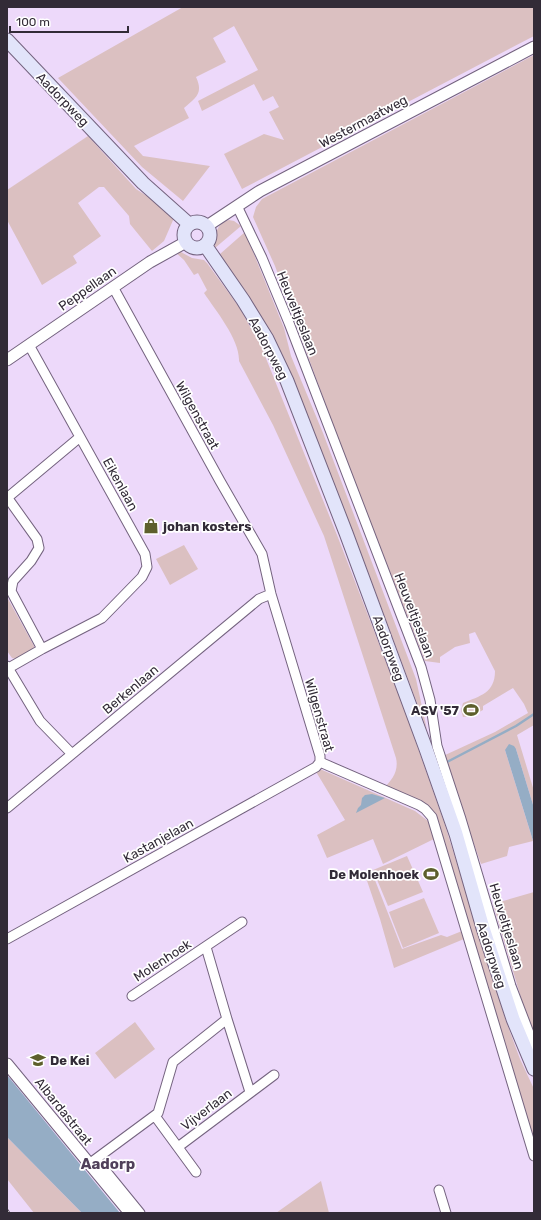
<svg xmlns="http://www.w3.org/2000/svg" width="541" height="1220" font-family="Rubik,sans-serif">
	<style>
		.green { fill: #dbc0c1 }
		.water { fill: #95adc5 }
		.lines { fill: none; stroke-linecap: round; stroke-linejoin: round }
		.stream { stroke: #95adc5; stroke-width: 2.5 }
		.minor-casing { stroke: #74637f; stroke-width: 11 }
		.tertiary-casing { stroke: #74637f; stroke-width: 13 }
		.secondary-casing { stroke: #74637f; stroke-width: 15 }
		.minor { stroke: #fff; stroke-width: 9 }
		.tertiary { stroke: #fff; stroke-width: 11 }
		.secondary { stroke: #e2e4fa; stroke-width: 13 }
		.rail-casing { stroke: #48404e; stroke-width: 4 }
		.rail { stroke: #fff; stroke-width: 2.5; stroke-dasharray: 8; stroke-linecap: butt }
		.labels { text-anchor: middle; stroke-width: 3.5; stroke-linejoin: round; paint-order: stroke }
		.street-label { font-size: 13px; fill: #322b37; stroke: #fff }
		.poi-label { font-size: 13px; font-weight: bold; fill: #322b37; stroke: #fff; text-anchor: start }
		.quarter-label { font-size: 15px; font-weight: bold; fill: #50405a; stroke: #fff }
	</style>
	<rect width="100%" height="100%" fill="#edd9fa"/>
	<path class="green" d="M183 7H534V36L242 189 224 154 264 134 284 140 269 112 279 107 273 96 263 101 254 84 202 111 198 101 258 70 234 26 213 38 226 62 196 77C204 94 195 98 184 108L189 118 134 146 143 156 210 166 183 201 142 167 58 78Z
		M534 55V725L517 735 534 791V808L516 749 505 750 533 841 509 847 507 856 481 864 443 756 495 732 528 713 524 704 513 688 483 706V710L471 716 463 717 461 710 463 703C480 696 495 693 495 671L475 632 469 634 470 643 455 647 440 657V663L425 661 343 452 275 266 253 217 256 207 262 199Z
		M88 136 136 189 159 204 174 218 164 241 152 251 130 224 129 216 104 187H99L78 203 101 236 73 256 77 263 42 285 7 220V190Z
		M229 220 234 221 241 226 215 248C215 236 215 224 229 220Z
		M245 232 284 328 291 356 323 433 416 679 427 730 356 540 305 412 290 372 270 331 220 254Z
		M179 251 192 258 204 260 207 263 239 307 261 346 337 535 403 706 444 822 506 1021 520 1059 534 1089V1147L439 823 435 817 384 788C392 780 399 771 396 758L324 536 273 425 239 361C240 340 216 311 204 293L207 290 198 273 194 275 184 260 175 252Z
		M184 545 198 569 170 585 156 559Z
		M7 597 34 646V649L16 659 12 658 7 651Z
		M320 769 415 811 428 821 434 839 383 864 373 839 327 858 317 835 345 820 315 770Z
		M407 856 423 892 388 906 373 870Z
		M371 870 402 949 441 935 447 937 462 931 464 939 394 968 380 919 364 872Z
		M534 892V1034L524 1008 493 904Z
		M424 898 439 933 403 948 389 912Z
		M135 1022 155 1049 115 1079 95 1053Z
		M7 1137 82 1213H34L7 1179Z
		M321 1181 329 1213H276Z"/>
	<path class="water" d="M509 744 514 746 516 749 534 808V844L505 750Z
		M372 794 385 798 356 813 358 808 361 805 362 798 365 795Z
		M7 1075 120 1213H82L7 1137Z"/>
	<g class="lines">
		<path class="stream" d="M447 762 516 726 534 714"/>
		<g class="minor-casing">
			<path id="minor" d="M237 206 262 258 289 323 421 667 430 700 437 746 461 819 511 986 534 1046
				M113 287 220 481 262 554 271 594 320 756V762
				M7 497 37 539 39 548 31 561 13 581 11 591 42 649
				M7 498 80 437
				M7 666 40 721 72 754
				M7 669 42 649 102 618 142 577 147 567 145 554 29 345
				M320 762 419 805 425 809 432 817 534 1156
				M7 808 259 599 271 594
				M7 939 316 767 320 762
				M132 996 242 922
				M227 1019 250 1092
				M155 1116 196 1172
				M178 1147 274 1075
				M96 1159 140 1213
				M89 1164 158 1113 173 1062 227 1019 206 947
				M439 1190 446 1213"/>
		</g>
		<g class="tertiary-casing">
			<path id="tertiary" d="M207 226 260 191 534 47
				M7 360 150 262 186 242
				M7 1064 130 1213"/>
		</g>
		<g class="secondary-casing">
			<path id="secondary" d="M7 40 143 183 189 224
				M184 235a13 13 0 1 1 26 0a13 13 0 1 1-26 0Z
				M205 245 243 300 267 339 287 381 346 533 426 749 456 834 483 928 513 1019 534 1069"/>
		</g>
		<use href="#minor" class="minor"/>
		<use href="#tertiary" class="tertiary"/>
		<use href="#secondary" class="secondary"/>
		<g class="rail-casing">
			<path id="rail" d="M7 1211 8 1213"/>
		</g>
		<use href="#rail" class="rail"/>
	</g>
	<defs>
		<g id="shop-bare" transform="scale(1.2)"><path d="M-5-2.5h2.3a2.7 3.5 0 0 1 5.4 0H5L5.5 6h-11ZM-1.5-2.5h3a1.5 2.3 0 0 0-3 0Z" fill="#5d5f2c" stroke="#fff" stroke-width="2.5" paint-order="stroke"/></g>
		<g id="stadium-bare" transform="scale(1.2)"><path d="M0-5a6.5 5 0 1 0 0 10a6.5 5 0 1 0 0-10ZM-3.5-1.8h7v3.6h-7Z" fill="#5d5f2c" stroke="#fff" stroke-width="2.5" paint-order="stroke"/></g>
		<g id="school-bare" transform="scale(1.2)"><path d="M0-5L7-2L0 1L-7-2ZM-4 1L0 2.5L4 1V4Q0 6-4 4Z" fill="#5d5f2c" stroke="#fff" stroke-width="2.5" paint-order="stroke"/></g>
	</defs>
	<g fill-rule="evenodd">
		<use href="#shop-bare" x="151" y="526"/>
		<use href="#stadium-bare" x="471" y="710"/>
		<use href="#stadium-bare" x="431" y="874"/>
		<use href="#school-bare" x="38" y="1060"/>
	</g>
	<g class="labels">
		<g class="street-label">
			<text transform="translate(63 99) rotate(46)" y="5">Aadorpweg</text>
			<text transform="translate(363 121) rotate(-28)" y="5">Westermaatweg</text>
			<text transform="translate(87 288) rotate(-35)" y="5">Peppellaan</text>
			<text transform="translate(298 313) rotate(68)" y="5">Heuveltjeslaan</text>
			<text transform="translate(269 348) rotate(62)" y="5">Aadorpweg</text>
			<text transform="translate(198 415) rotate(61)" y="5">Wilgenstraat</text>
			<text transform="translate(121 484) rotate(61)" y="5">Eikenlaan</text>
			<text transform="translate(415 615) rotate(69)" y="5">Heuveltjeslaan</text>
			<text transform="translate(389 648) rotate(70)" y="5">Aadorpweg</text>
			<text transform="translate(130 689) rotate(-40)" y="5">Berkenlaan</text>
			<text transform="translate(320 715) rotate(74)" y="5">Wilgenstraat</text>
			<text transform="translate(158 840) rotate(-29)" y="5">Kastanjelaan</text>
			<text transform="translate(507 926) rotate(73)" y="5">Heuveltjeslaan</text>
			<text transform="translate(492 955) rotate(72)" y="5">Aadorpweg</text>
			<text transform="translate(162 960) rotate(-33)" y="5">Molenhoek</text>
			<text transform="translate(206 1109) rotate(-37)" y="5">Vijverlaan</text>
			<text transform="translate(64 1111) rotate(51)" y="5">Albardastraat</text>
		</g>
		<g class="poi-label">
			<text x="163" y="531">johan kosters</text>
			<text x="459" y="715" text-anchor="end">ASV '57</text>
			<text x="419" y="879" text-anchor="end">De Molenhoek</text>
			<text x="50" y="1065">De Kei</text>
		</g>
		<g class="quarter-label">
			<text x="108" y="1169">Aadorp</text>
		</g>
	</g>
	<rect width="541" height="1220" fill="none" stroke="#322b37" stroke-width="16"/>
	<path d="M10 26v6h118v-6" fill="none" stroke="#322b37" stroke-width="2"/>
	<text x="16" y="26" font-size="12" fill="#322b37" stroke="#ffffff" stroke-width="3" paint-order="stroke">100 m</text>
</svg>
